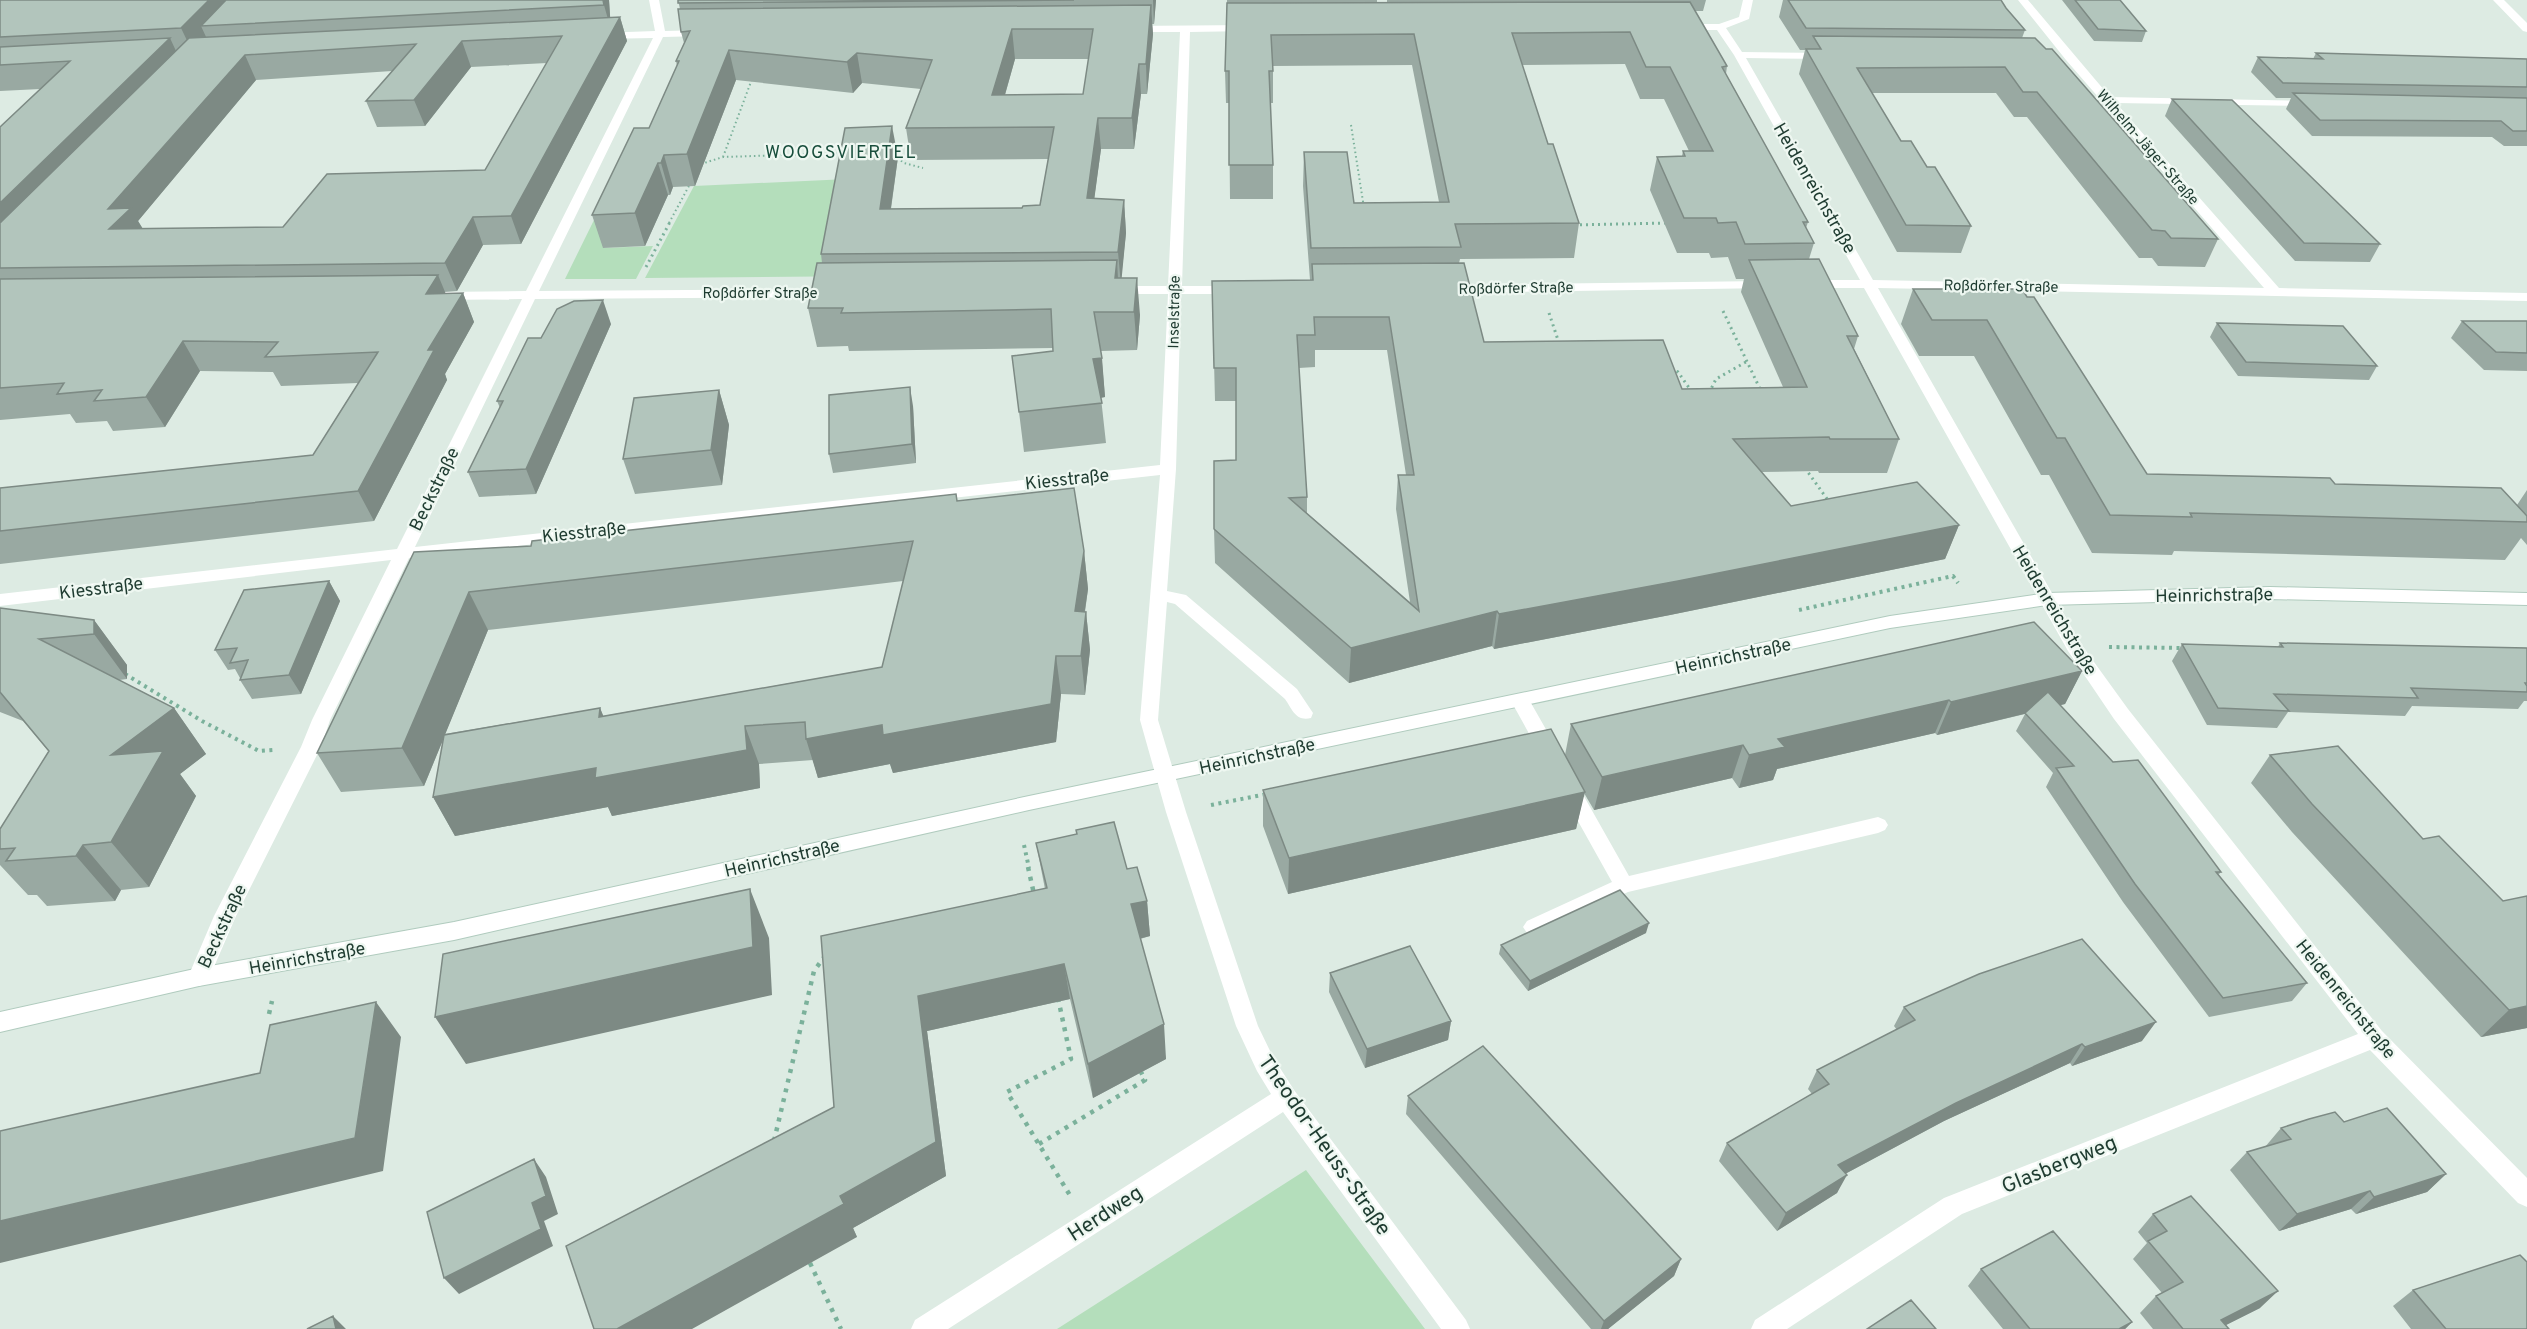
<svg xmlns="http://www.w3.org/2000/svg" width="2527" height="1329" font-family="Overpass,sans-serif">
	<style>
		.green { fill: #b4debb }
		.lines { fill: none; stroke-linecap: round; stroke-linejoin: round }
		.secondary-casing { stroke: #b0cbbe; stroke-width: 2 }
		.path-far3 { stroke: #7bb19b; stroke-width: 2; stroke-dasharray: 1.5 3; stroke-linecap: butt }
		.path-far2 { stroke: #7bb19b; stroke-width: 3; stroke-dasharray: 2 4; stroke-linecap: butt }
		.path-far1 { stroke: #7bb19b; stroke-width: 4; stroke-dasharray: 3 4.5; stroke-linecap: butt }
		.path { stroke: #7bb19b; stroke-width: 4.5; stroke-dasharray: 4 6; stroke-linecap: butt }
		.lane { fill: #fff; fill-rule: evenodd }
		.street { fill: #fff; fill-rule: evenodd }
		.secondary { fill: #fff; fill-rule: evenodd }
		.wall { fill: #99a9a2; fill-rule: evenodd }
		.shaded-wall { fill: #7d8a84 }
		.building { fill: #b2c5bc; stroke: #7d8a84; stroke-width: 1.5; fill-rule: evenodd }
		.labels { text-anchor: middle; stroke-width: 4.5; stroke-linejoin: round; paint-order: stroke }
		.far-street-label { font-size: 15px; fill: #1e3b30; stroke: #eef7f1 }
		.far-quarter-label { font-size: 18px; letter-spacing: 1.5px; fill: #184e3c; stroke: #eef7f1 }
		.street-label { font-size: 18px; fill: #1e3b30; stroke: #eef7f1 }
		.near-street-label { font-size: 21px; fill: #1e3b30; stroke: #eef7f1 }
	</style>
	<rect width="100%" height="100%" fill="#ddebe3"/>
	<path class="green" d="M623 161 604 248 653 246 636 279H565Z
		M848 179 876 276 645 278 694 186Z
		M1306 1170 1425 1329H1057Z"/>
	<g class="lines">
		<g class="secondary-casing">
			<path id="secondary" d="M2270 587 2527 593V605L2270 599 2047 605 1890 628 1029 810 454 940 199 986 0 1032V1012L199 968 454 922 1029 796 1890 616 2047 593Z"/>
		</g>
		<path class="path-far3" d="M1351 125 1364 208
			M894 155 904 163 923 168
			M723 157 752 79
			M701 164 723 157 845 153
			M669 223 690 184
			M1666 223H1669"/>
		<path class="path-far2" d="M1574 225 1669 223
			M646 267 670 222
			M1723 311 1761 391
			M1549 313 1560 346
			M1671 369 1678 372 1692 392
			M1709 393 1716 379 1746 362
			M1805 468 1830 503"/>
		<path class="path-far1" d="M1799 610 1953 576 1958 583
			M2109 647 2183 648
			M125 674 202 721 259 751 273 750
			M1211 805 1267 794
			M1024 845 1029 868"/>
		<path class="path" d="M1028 867 1034 894
			M1058 998 1071 1059 1007 1092 1071 1197
			M269 1014 272 1001
			M774 1141 814 971 825 956
			M1039 1144 1145 1080 1141 1072
			M810 1263 841 1329"/>
		<path class="lane" d="M1520 694 1527 696 1556 747 1559 752 1556 757 1549 759 1542 757 1511 701 1513 696Z
			M1570 782 1577 784 1629 876 1878 817 1885 820 1888 825 1885 830 1878 833 1628 892 1534 936 1527 933 1523 927 1527 921 1612 882 1560 789 1563 784Z"/>
		<path class="street" d="M649 0H659L665 31 704 30 709 33 704 36 663 37 539 291 835 289 842 293 835 297 535 299 415 547 1160 465 1168 294H1115L1108 290 1115 286H1168L1180 32H1128L1123 29 1128 26 1250 25 1255 28 1250 31 1190 32 1182 286H1237L1244 290 1237 294H1181L1176 469 1167 591 1186 595 1297 689 1313 713 1311 718C1296 722 1292 709 1285 699L1175 604 1167 602 1158 720 1186 812 1258 1026 1273 1057 1294 1090 1466 1320 1470 1329H1441L1283 1112 948 1329H911L915 1320 1271 1094 1257 1071 1236 1026 1166 812 1140 720 1160 475 409 558 330 720 321 747 236 916 207 983 199 986 191 983 188 977 214 916 301 747 312 720 391 560 0 606V594L397 549 522 299 440 300 433 296 440 292 526 291 653 38 600 39 595 36 600 33 655 31Z
			M1743 0H1753L1749 19 1726 28 1742 52 1829 53 1834 56 1829 59 1746 58 1873 280 2264 288 2066 60 2018 0H2028L2110 97 2316 101 2318 103 2312 106 2116 103 2279 288 2527 293V301L1878 288 2081 644 2128 709 2382 1031 2527 1178V1207L2518 1203 2370 1050 1962 1214 1787 1329H1751L1755 1320 1944 1198 2358 1034 2114 719 2068 651 1864 288H1808L1801 284 1808 280H1860L1734 55 1717 30H1680L1675 27 1680 24H1719L1739 17Z
			M2493 0H2504L2527 23V32L2523 31Z
			M1765 281 1770 282 1772 285 1770 288 1448 293 1441 289 1448 285Z"/>
		<use href="#secondary" class="secondary"/>
	</g>
	<path class="wall" d="M0 0H609L610 17H620L627 41 521 244 483 245 457 291 444 292 445 293H463L474 322 445 374 447 380 374 521 0 564V488L313 455 358 383 281 386 273 372 200 371 165 427 113 431 107 421 76 423 70 414 0 420V127L40 89 0 91ZM547 63 485 170 283 227 143 229 138 221 256 80 392 71 366 101 377 127 425 126 471 67Z
		M678 0H1156L1154 24H1152L1153 34 1147 94H1141L1134 149H1101L1094 199 1124 200 1126 233 1121 278 1140 315 1137 350 1101 351 1105 397 1101 398 1106 443 1024 452 1012 356 1053 351V348L849 351 848 346 817 347 808 308 822 263 821 254 898 157 891 209 1022 208 1040 205 1048 159 911 160 906 128 921 89 862 83 853 93 736 80 695 186 673 187 670 195H668L645 246 603 248 592 215 649 128 677 66 676 61 684 43 681 32 680 9ZM1015 59H1089L1083 94 1005 95Z
		M1227 0H1377V3H1387V0H1706L1703 11H1695L1727 66 1726 74 1808 222 1806 228 1814 243 1809 259 1858 336 1854 349 1899 439 1887 473H1819L1818 471 1761 472 1791 506 1959 525 1945 559 1670 615 1494 649 1492 646 1349 683 1215 563 1214 529 1236 460V401H1215L1212 281 1310 280 1303 186 1304 152 1354 203 1439 202 1412 65 1273 66V103H1270L1273 165V199H1230L1229 103H1226L1225 71ZM1625 64 1640 99H1664L1689 151H1683L1682 156 1657 157 1650 190 1677 253H1709L1711 258 1728 257 1736 279H1744L1741 292 1783 387 1682 389 1484 342 1459 263 1460 259 1574 258 1579 223 1548 144 1522 65ZM1315 350H1387L1406 475H1398L1396 509 1410 602 1307 513V497L1299 368 1315 367Z
		M1783 0H2001L2006 8 2025 30 2022 38 2218 239 2205 267 2158 266 2152 258H2139L2027 117H2014L1996 93H1872L1901 141 1927 167 1971 226 1961 253 1897 252 1799 74 1805 50H1800L1779 17Z
		M2062 0H2120L2146 31 2142 42 2094 41Z
		M2316 53 2527 59V146H2504L2492 137 2312 136 2286 109 2291 98H2276L2251 72 2258 57 2313 59Z
		M2172 99 2380 244 2370 262 2295 261 2165 116Z
		M1913 289H2022L2147 474 2335 484 2517 505 2527 490V545L2521 538 2505 560 2174 551 2172 555 2092 553 2049 475H2041L1974 356H1919L1901 324Z
		M2462 321H2527V371L2484 370 2451 338Z
		M2217 323 2377 366 2369 380 2238 376 2210 337Z
		M611 324 536 494 479 497 468 472 500 408 497 401 541 338Z
		M719 390 729 425 722 485 635 494 623 459Z
		M913 406 916 463 833 473 829 454Z
		M956 494 957 501 1084 551 1088 589 1085 612H1086L1090 650 1085 695 1061 694 1056 742 893 773 890 764 818 778 813 760 759 764 760 788 612 816 608 807 455 836 433 797 443 740 424 786 341 792 317 753 414 552 531 546ZM903 581 882 667 603 716 600 708 445 734 488 630Z
		M329 581 340 601 301 694 252 699 240 680V678L235 669 228 670 215 650Z
		M0 608 94 620 127 665V679L119 680 174 708 206 754 180 774 196 796 149 887 121 890 115 901 47 906 37 895H28L0 865V829L49 752 23 721 0 712Z
		M2280 643 2527 648V701H2524L2518 709 2412 706 2405 716 2288 712 2277 728 2207 725 2172 661 2182 644 2278 647Z
		M2082 671 2065 704 2060 705 2113 762 2221 872 2218 875 2307 983 2292 1001 2209 1017 2123 902 2046 787 2053 773 2016 731 2025 714 1937 735 1935 733 1777 769 1773 780 1739 788 1732 778 1594 810 1584 793 1576 829 1288 894 1263 826V790L1565 755 1571 724Z
		M2270 755 2423 839 2503 901 2527 1028 2481 1037 2292 832 2251 783Z
		M1036 843 1127 869 1147 901 1150 936 1140 939 1166 1059 1093 1098 1070 999 927 1031 946 1176 853 1228 857 1237 566 1246 834 1107 1045 889Z
		M1646 933 1528 991 1499 954 1501 945Z
		M1330 973 1451 1021 1448 1040 1365 1068 1329 992Z
		M1904 1007 2142 1041 2072 1066 2070 1063 1944 1121 1845 1174 1837 1193 1777 1231 1719 1161 1727 1143 1812 1094 1808 1089 1817 1070 1897 1030 1894 1026Z
		M1408 1096 1681 1259 1674 1276 1608 1329H1591L1406 1114Z
		M2344 1122 2446 1174 2427 1192 2356 1214 2351 1209 2279 1231 2230 1170 2247 1152 2265 1147 2281 1128Z
		M2153 1214 2260 1308 2226 1325 2229 1329H2153L2140 1313 2156 1296 2162 1293 2133 1259 2147 1243 2138 1232Z
		M1981 1269 2132 1322 2125 1329H2003L1968 1286Z
		M2413 1290 2527 1329H2411L2393 1306Z"/>
	<path class="shaded-wall" d="M209 0H245L201 26 207 39 193 53 181 28Z
		M603 0H609L611 30 604 5Z
		M1153 0H1156L1154 24Z
		M1151 5 1153 34 1147 94 1146 64Z
		M620 17 627 41 521 244 511 216Z
		M1012 29 1015 59 996 126 992 95Z
		M170 38 182 64 0 248V203Z
		M462 41 471 67 425 126 414 100Z
		M729 50 736 80 695 186 687 154Z
		M857 53 862 83 853 93 847 62Z
		M245 55 256 80 138 221 147 236 109 229 108 209Z
		M1139 64 1141 94 1134 149 1132 118Z
		M1098 118 1101 149 1090 231 1087 198Z
		M892 126 898 157 886 242 880 209Z
		M664 155 673 187 670 195 661 163Z
		M658 163 668 195 645 246 635 213Z
		M1124 200 1126 233 1121 285 1118 252Z
		M473 217 483 245 457 291 445 263Z
		M1117 260 1119 298 1115 278Z
		M438 275 450 304 426 294Z
		M1137 278 1140 315 1137 350 1134 312Z
		M463 293 474 322 445 374 447 380 374 521 358 491 428 350Z
		M603 300 611 324 536 494 526 469Z
		M183 341 200 371 165 427 146 397Z
		M1102 358 1105 397 1097 398 1093 359Z
		M910 387 913 406 916 463 912 444Z
		M719 390 729 425 722 485 711 450Z
		M1959 525 1945 559 1670 615 1494 649 1499 614Z
		M1084 551 1088 589 1079 650 1075 611Z
		M329 581 340 601 301 694 289 675Z
		M469 592 488 630 424 786 402 748Z
		M1497 611 1492 646 1349 683 1351 648Z
		M1086 612 1090 650 1085 695 1081 656Z
		M94 620 127 665V679L94 634Z
		M1056 656 1061 694 1056 742 893 773 890 764 818 778 806 739Z
		M2082 671 2065 704 1937 735 1951 702Z
		M1949 700 1935 733 1777 769 1773 780 1739 788 1749 755 1778 739Z
		M174 708 206 754 180 774 196 796 149 887 111 842V755Z
		M600 708 616 746 599 717Z
		M745 726 759 764 760 788 612 816 608 807 455 836 433 797Z
		M1743 745 1732 778 1594 810 1602 777Z
		M1585 792 1576 829 1288 894 1289 858Z
		M83 845 121 890 115 901 76 856Z
		M750 889 769 938 772 995 466 1064 435 1017Z
		M1147 901 1150 936 1134 940 1131 904Z
		M1649 923 1646 933 1528 991 1530 981Z
		M1064 964 1070 999 927 1031 946 1176 853 1228 857 1237 692 1329H617L840 1196 918 996Z
		M376 1002 401 1037 383 1171 0 1263V1221L355 1138Z
		M2527 1006V1028L2481 1037 2509 1010Z
		M1451 1021 1448 1040 1365 1068 1367 1049Z
		M2156 1022 2142 1041 2072 1066 2085 1047Z
		M1164 1024 1166 1059 1093 1098 1088 1064Z
		M2082 1044 2070 1063 1944 1121 1828 1183 1838 1165 1956 1103Z
		M534 1159 546 1177 558 1214 544 1221 553 1246 459 1294 444 1278 532 1203Z
		M2446 1174 2427 1192 2356 1214 2374 1197Z
		M1847 1175 1837 1193 1777 1231 1786 1213Z
		M2370 1191 2351 1209 2279 1231 2297 1214Z
		M1681 1259 1674 1276 1608 1329H1601L1604 1321Z
		M2278 1291 2260 1308 2218 1329 2221 1320Z
		M333 1316 346 1329H336Z
		M2132 1322 2125 1329H2119Z"/>
	<path class="building" d="M0 0H209L181 28 0 37Z
		M226 0H603L604 5 201 26Z
		M678 0H1074L678 3Z
		M1788 0H2001L2006 8 2025 30 1806 28Z
		M2075 0H2120L2146 31 2098 29Z
		M1690 2 1727 66 1722 67 1808 222H1803L1814 243 1745 244 1736 222 1718 223 1716 218H1684L1657 157 1685 156 1683 151H1713L1670 67H1646L1630 32 1512 33 1548 144H1553L1579 223 1455 224 1461 247 1311 248 1304 152H1347L1354 203 1449 202 1414 34 1271 35 1273 71H1269L1273 165H1229V71H1225L1227 3Z
		M1151 5 1146 64H1139L1132 118H1098L1087 198 1124 200 1118 252 821 254 845 128 892 126 880 209 1022 208 1023 206 1040 205 1054 127 906 128 932 60 857 53 847 62 729 50 687 154 664 155 661 163H658L635 213 592 215 634 128H649L679 61H676L690 31 681 32 678 9ZM1012 29H1093L1083 94 992 95Z
		M620 17 511 216 473 217 445 263 0 268V223L189 38ZM562 36 485 170 327 174 283 227 109 229 131 208 108 209 245 55 416 44 366 101 414 100 462 41Z
		M1813 36 2035 38 2046 49H2052L2218 239 2171 238 2165 231 2152 230 2037 92H2023L2005 67 1857 68 1901 141H1911L1927 167H1935L1971 226 1906 225 1806 49H1821Z
		M170 38 0 203V127L70 61 0 65V47Z
		M2316 53 2527 59V87L2283 83 2258 57 2323 59Z
		M2293 93 2527 98V131H2513L2501 121 2320 120Z
		M2172 99 2232 100 2380 244 2304 243Z
		M1819 259 1858 336H1847L1899 439H1830L1829 437 1733 439 1791 506 1917 482 1959 525 1678 581 1499 614 1497 611 1351 648 1214 529V461L1236 460V368H1214L1212 281 1313 280 1312 264 1464 263 1484 342 1663 340 1682 389 1807 387 1749 260ZM1314 317H1389L1414 475H1398L1419 611 1289 498 1307 497 1297 335H1315Z
		M1117 260 1115 278H1137L1134 312H1094L1102 358 1093 359 1102 403 1019 412 1012 356 1053 351 1051 309 841 313 843 308H808L817 263Z
		M438 275 426 294 463 293 428 350H434L358 491 0 531V488L313 455 378 352 265 357 278 342 183 341 146 397 94 401 102 390 57 394 64 383 0 388V279Z
		M1913 289H2022L2027 297H2034L2147 474 2330 478 2335 484 2501 488 2527 516V522L2190 513 2192 517 2110 515 2065 438H2057L1987 320H1932Z
		M603 300 526 469 468 472 503 401H497L528 338H541L557 309 574 301Z
		M2462 321H2527V353L2496 352Z
		M2217 323 2343 326 2377 366 2246 362Z
		M910 387 912 444 829 454V395Z
		M719 390 711 450 623 459 634 398Z
		M1074 488 1084 551 1075 611 1086 612 1081 656H1056L1051 704 883 735 882 725 806 739 805 722 745 726 747 750 595 778 596 768 433 797 444 735 600 708 599 717 882 667 913 541 469 592 402 748 317 753 414 552 531 546 532 541 956 494 957 501Z
		M329 581 289 675 240 680 248 660 230 663 237 648 215 650 244 590Z
		M0 608 94 620V634L39 639 174 708 111 755 163 751 111 842 83 845 76 856 6 861 15 848 0 849V829L49 751 0 692Z
		M2034 622 2082 671 1951 702 1949 700 1778 739 1785 747 1749 755 1743 745 1602 777 1571 724Z
		M2280 643 2527 648V683H2525L2527 686V692L2411 688 2418 698 2274 694 2289 711 2218 708 2182 644 2283 647Z
		M2048 692 2113 762 2138 760 2221 872H2216L2307 983 2223 998 2135 884 2056 768 2074 766 2025 713Z
		M1551 729 1585 792 1289 858 1263 790Z
		M2338 746 2423 839 2439 836 2503 901 2527 896V1006L2509 1010 2312 804 2270 755Z
		M1114 822 1127 869 1137 867 1147 901 1131 904 1164 1024 1088 1064 1064 964 918 996 936 1142 840 1196 844 1204 617 1329H594L566 1246 834 1107 821 936 1047 888 1036 843 1077 834 1076 830Z
		M750 889 753 947 435 1017 443 954Z
		M1620 890 1649 923 1530 981 1501 945Z
		M2082 939 2156 1022 2085 1047 2082 1044 1956 1103 1838 1165 1847 1175 1786 1213 1727 1143 1829 1084 1817 1070 1915 1020 1904 1007 1979 974Z
		M1410 946 1451 1021 1367 1049 1330 973Z
		M376 1002 355 1138 0 1221V1131L260 1073 270 1025Z
		M1483 1046 1681 1259 1604 1321 1408 1096Z
		M2387 1108 2446 1174 2374 1197 2370 1191 2297 1214 2247 1152 2291 1139 2281 1128 2309 1119 2335 1112 2344 1122Z
		M534 1159 546 1196 532 1203 541 1229 444 1278 427 1212Z
		M2191 1196 2278 1291 2221 1320 2229 1329H2183L2156 1296 2183 1282 2148 1241 2167 1231 2153 1214Z
		M2053 1231 2132 1322 2119 1329H2030L1981 1269Z
		M2520 1255 2527 1262V1329H2446L2413 1290Z
		M1911 1300 1936 1329H1867Z
		M333 1316 336 1329H307Z"/>
	<g class="labels">
		<g class="far-street-label">
			<text transform="translate(2148 147) rotate(49)" y="5">Wilhelm-Jäger-Straße</text>
			<text transform="translate(2001 286) rotate(1)" y="5">Roßdörfer Straße</text>
			<text transform="translate(1516 288) rotate(-1)" y="5">Roßdörfer Straße</text>
			<text x="760" y="298">Roßdörfer Straße</text>
			<text transform="translate(1174 312) rotate(-89)" y="5">Inselstraße</text>
		</g>
		<g class="far-quarter-label">
			<text x="841" y="158">WOOGSVIERTEL</text>
		</g>
		<g class="street-label">
			<text transform="translate(1815 188) rotate(60)" y="6">Heidenreichstraße</text>
			<text transform="translate(1067 479) rotate(-6)" y="6">Kiesstraße</text>
			<text transform="translate(434 489) rotate(-64)" y="6">Beckstraße</text>
			<text transform="translate(584 532) rotate(-6)" y="6">Kiesstraße</text>
			<text transform="translate(101 588) rotate(-7)" y="6">Kiesstraße</text>
			<text transform="translate(2214 595) rotate(-1)" y="6">Heinrichstraße</text>
			<text transform="translate(2055 610) rotate(59)" y="6">Heidenreichstraße</text>
			<text transform="translate(1733 656) rotate(-12)" y="6">Heinrichstraße</text>
			<text transform="translate(1257 756) rotate(-12)" y="6">Heinrichstraße</text>
			<text transform="translate(782 858) rotate(-13)" y="6">Heinrichstraße</text>
			<text transform="translate(222 926) rotate(-65)" y="6">Beckstraße</text>
			<text transform="translate(307 958) rotate(-10)" y="6">Heinrichstraße</text>
			<text transform="translate(2346 999) rotate(51)" y="6">Heidenreichstraße</text>
		</g>
		<g class="near-street-label">
			<text transform="translate(1325 1145) rotate(55)" y="7">Theodor-Heuss-Straße</text>
			<text transform="translate(2059 1164) rotate(-22)" y="7">Glasbergweg</text>
			<text transform="translate(1105 1213) rotate(-33)" y="7">Herdweg</text>
		</g>
	</g>
</svg>
